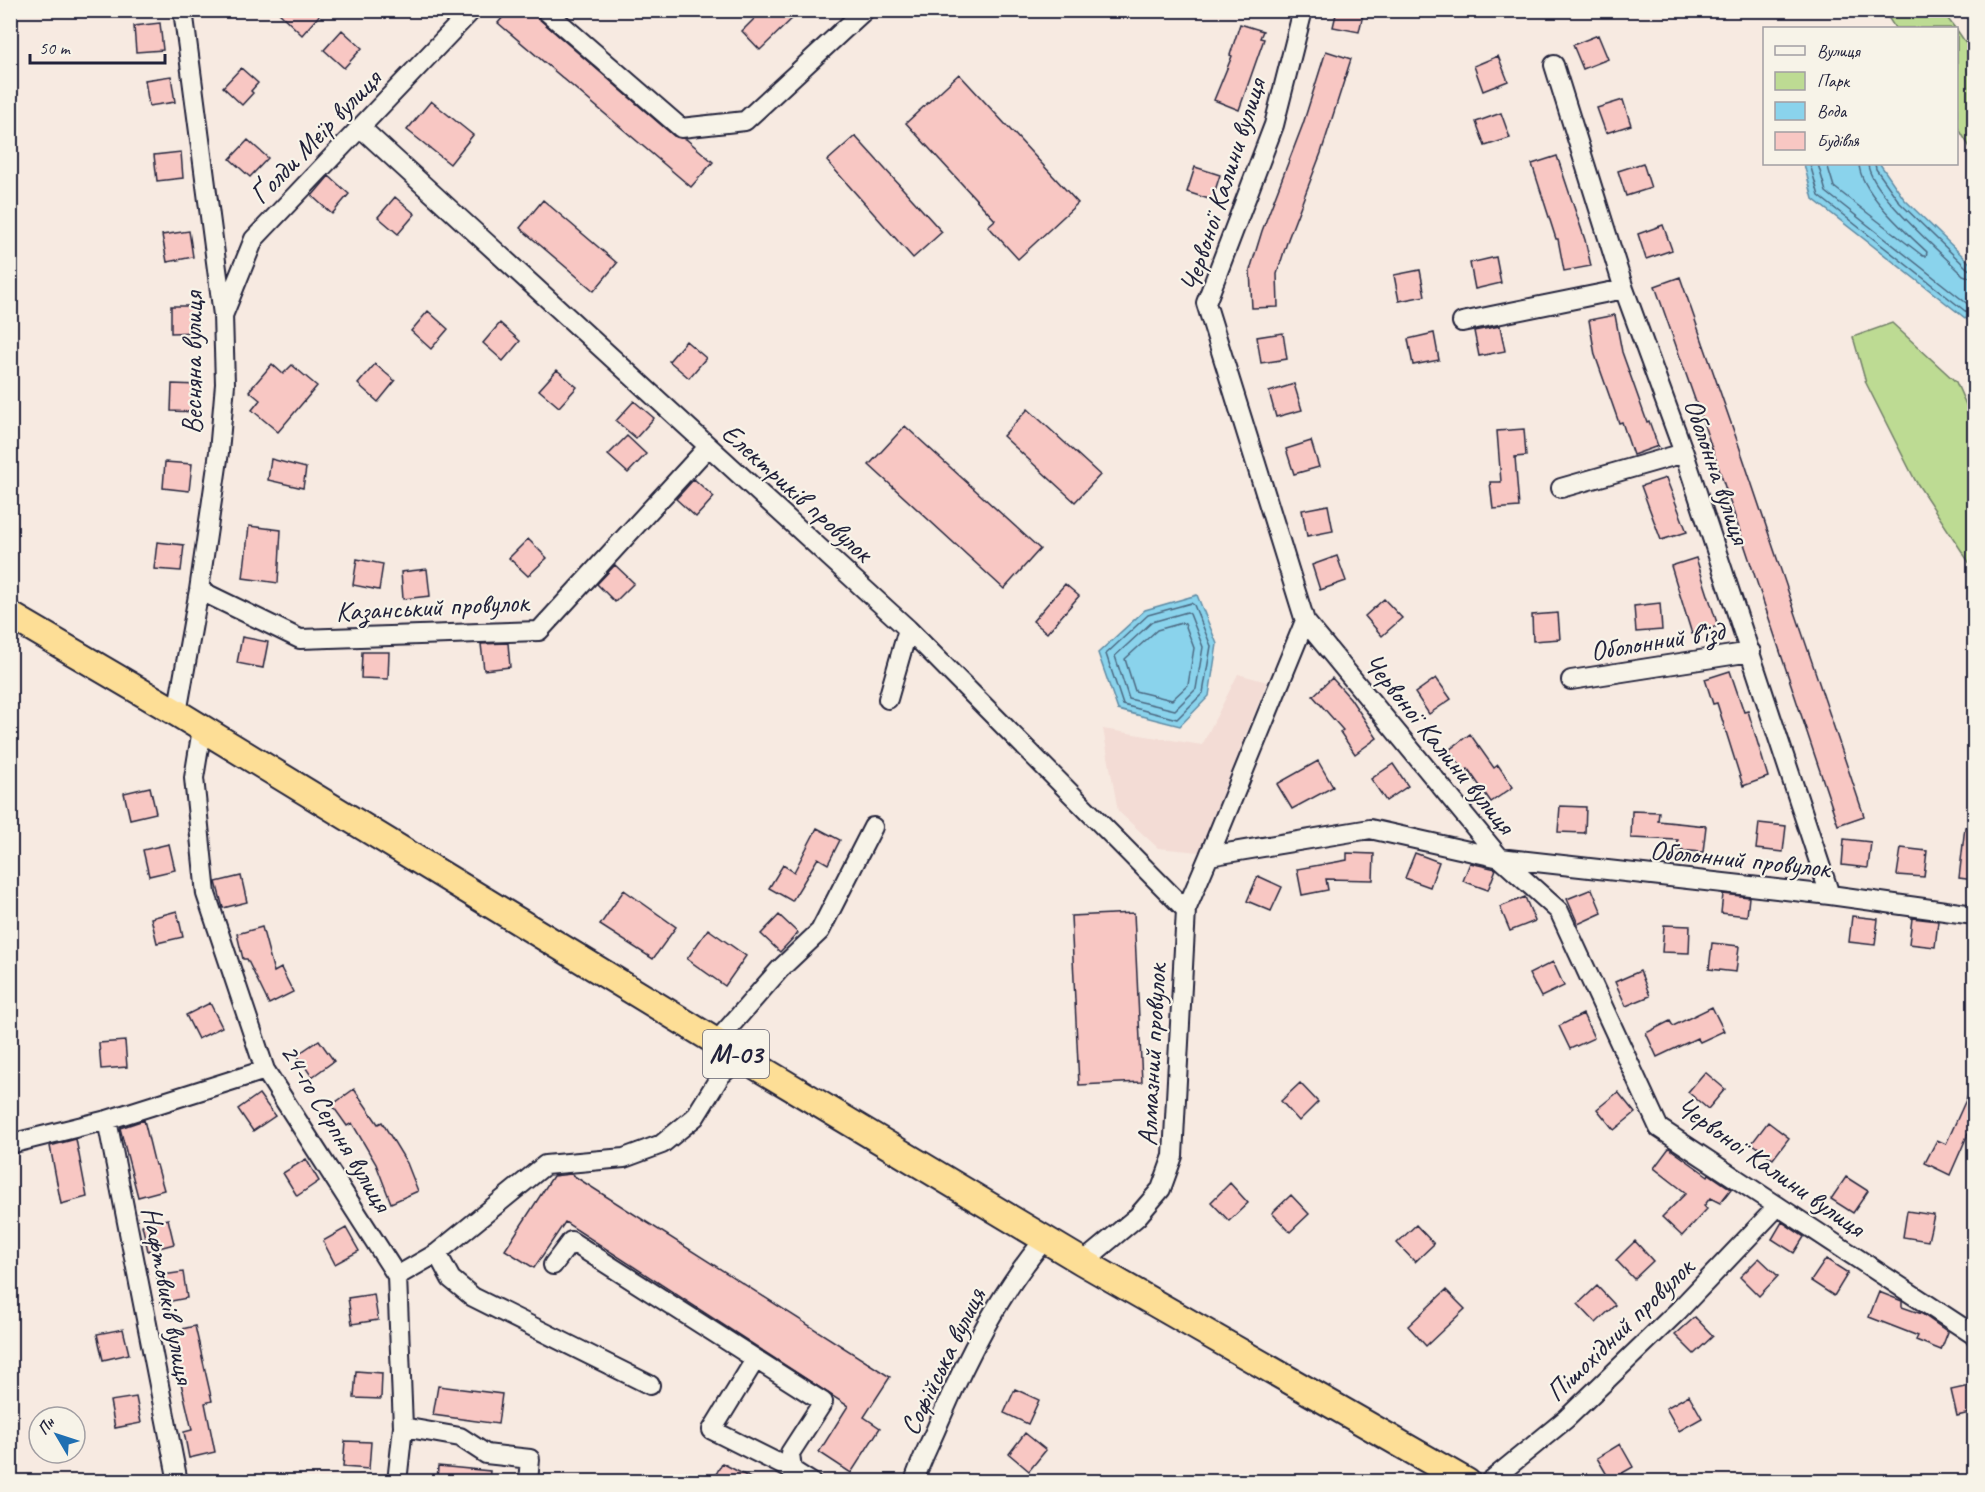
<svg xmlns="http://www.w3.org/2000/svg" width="1985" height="1492" font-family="Caveat,sans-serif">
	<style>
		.built { fill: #f3dcd5 }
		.green { fill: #bddb93; stroke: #707e67; stroke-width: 1.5 }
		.water { fill: #8ad3ec; stroke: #608ca5; stroke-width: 1.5 }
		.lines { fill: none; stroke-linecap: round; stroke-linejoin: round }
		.shore { stroke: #4c6982; stroke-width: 1.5 }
		.building { fill: #f8c7c3; stroke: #22223b; stroke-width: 1.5 }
		.minor-casing { stroke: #22223b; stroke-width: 22 }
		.highway-casing { stroke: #22223b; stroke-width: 30 }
		.minor { stroke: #f7f3e8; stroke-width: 18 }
		.highway { stroke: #fdde96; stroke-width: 26 }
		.labels { text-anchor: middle; stroke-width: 4.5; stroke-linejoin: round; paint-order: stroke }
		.shield { fill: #f7f3e8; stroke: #62616f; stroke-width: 1.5 }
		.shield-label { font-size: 27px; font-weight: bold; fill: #22223b }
		.street-label { font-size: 28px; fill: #22223b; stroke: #f7f3e8 }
	</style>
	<rect width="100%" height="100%" fill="#f7eae1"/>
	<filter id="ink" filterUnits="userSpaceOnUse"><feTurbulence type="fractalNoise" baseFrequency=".0167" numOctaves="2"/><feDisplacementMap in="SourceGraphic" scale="12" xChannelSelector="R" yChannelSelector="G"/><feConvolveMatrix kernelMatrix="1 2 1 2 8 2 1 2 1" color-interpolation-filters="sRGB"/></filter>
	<g filter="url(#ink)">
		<path class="built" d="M1238 674 1267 682 1199 852 1158 848 1118 811 1103 729 1202 745Z"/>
		<path class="green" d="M1884 11H1942L1955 28H1895Z
			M1957 30 1974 55V154L1957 126Z
			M1892 323 1956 382 1974 423V570L1915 480 1866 383 1853 337Z"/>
		<path class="water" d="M1804 164H1880L1904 199 1974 267V325L1813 199Z
			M1197 595 1217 644 1209 696 1180 726 1118 710 1098 653 1145 610Z"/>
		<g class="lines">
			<path class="shore" d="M1810 164 1819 196 1974 318
				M1818 164 1826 192 1974 309
				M1827 164 1834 187 1923 256H1926L1927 252C1907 233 1860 192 1859 164
				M1868 164C1869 191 1942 253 1963 275L1974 279
				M1875 164 1876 169 1900 203 1968 269 1974 271
				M1191 603 1194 605 1211 646 1203 693 1177 719 1123 705 1106 654 1148 615Z
				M1187 612 1190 614 1203 647 1196 689 1175 710 1129 699 1115 656 1152 622Z
				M1182 623 1185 624 1194 648 1188 685 1172 700 1135 691 1125 659 1157 630Z"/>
		</g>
		<path class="building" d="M276 10H324L302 35Z
			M509 10H534L538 18 674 136 686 139 713 162 691 187 498 23Z
			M763 10H801L760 50 742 31Z
			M1337 10H1364L1359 32 1333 27Z
			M160 23 163 50 136 52 134 26Z
			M1240 24 1263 31 1260 38 1264 39 1239 110 1214 100 1232 56 1230 55Z
			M342 30 362 48 344 68 324 50Z
			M1598 35 1608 59 1583 69 1573 45Z
			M1326 51 1351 59 1321 153 1288 239 1277 274 1278 307 1252 308 1250 270 1262 231 1303 124Z
			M1498 56 1508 81 1483 91 1474 66Z
			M241 68 258 83 251 91 253 93 242 105 223 87Z
			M959 74 1078 203 1018 259 988 226 995 220 906 123Z
			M171 76 175 102 149 106 145 80Z
			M1623 100 1631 125 1606 133 1597 108Z
			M431 101 473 135 450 164 407 130Z
			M1501 113 1510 138 1485 146 1476 122Z
			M855 136 942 232 913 258 827 161Z
			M248 140 268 158 250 177 230 159Z
			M181 152 183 178 157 181 154 155Z
			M1557 156 1585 240 1591 266 1564 271 1558 239H1556L1532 164Z
			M1643 163 1651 188 1626 196 1618 171Z
			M1195 167 1220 175 1212 200 1187 192Z
			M329 176 349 194 332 214 312 196Z
			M395 197 415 214 398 234 378 217Z
			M543 200 617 263 594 291 520 228Z
			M1663 225 1672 250 1646 259 1638 234Z
			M189 231 193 257 167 262 162 235Z
			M1496 257 1501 283 1475 289 1470 263Z
			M1420 270 1425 296 1399 301 1394 275Z
			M1680 277 1739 446 1864 816 1838 825 1712 448 1655 286Z
			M171 306H197L198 332 171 333Z
			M428 311 448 329 431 349 411 331Z
			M1615 315 1622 352 1647 422 1649 421 1658 446 1633 455 1622 422 1619 423 1595 355 1589 320Z
			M500 323 520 341 503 361 483 343Z
			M1500 326 1505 351 1479 356 1474 331Z
			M1283 333 1287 359 1261 363 1257 337Z
			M1434 333 1439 360 1413 365 1408 339Z
			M686 341 706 358 689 378 669 361Z
			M272 364 283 374 292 365 317 386 278 432 252 410 260 400 249 391Z
			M375 364 395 381 378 402 358 384Z
			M557 370 577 387 559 407 539 390Z
			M172 384 199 385 197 412 171 411Z
			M1294 384 1302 410 1276 417 1269 392Z
			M634 401 654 418 636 438 616 421Z
			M1028 409 1100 475 1075 502 1003 436Z
			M905 426 1040 549 1004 589 869 465Z
			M1524 429 1526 456 1515 457 1519 507 1493 509 1490 482H1501L1497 431Z
			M627 436 646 454 628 473 608 455Z
			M1311 441 1319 467 1294 474 1286 449Z
			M271 459 306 468 303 488 268 480Z
			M165 462 192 464 189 491 163 488Z
			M1666 478 1687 532 1661 540 1641 486Z
			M694 479 714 497 696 517 676 499Z
			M1328 505 1333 531 1307 536 1302 510Z
			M249 526 281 530 278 583 243 578Z
			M528 539 547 558 528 576 509 558Z
			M157 542 184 545 181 571 154 569Z
			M1337 556 1346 581 1320 590 1312 565Z
			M1696 558 1718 626 1692 634 1671 566Z
			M357 559 383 564 379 590 353 585Z
			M615 565 634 583 615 602 597 584Z
			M427 569 430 596 403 599 401 572Z
			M1065 584 1079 596 1047 633 1033 621Z
			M1384 599 1402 618 1382 636 1365 616Z
			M1660 603 1662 630 1636 632 1634 606Z
			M1558 613 1560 639 1533 641 1532 615Z
			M242 637 268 642 263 668 237 663Z
			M508 643 510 667 484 670 481 644Z
			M362 652H389L388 679 361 678Z
			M1730 671 1744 712 1748 711 1768 777 1743 786 1717 703 1713 704 1705 679Z
			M1332 678 1350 698 1377 738 1355 754 1340 732 1343 730 1313 696Z
			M1436 678 1451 699 1429 714 1415 693Z
			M1470 734 1494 768 1498 765 1513 787 1491 802 1468 769 1464 771 1449 750Z
			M1318 761 1333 787 1292 809 1277 784Z
			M1393 764 1408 786 1386 801 1371 779Z
			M150 787 156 813 130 819 124 793Z
			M1560 806 1586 807 1585 833 1558 832Z
			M1632 811 1659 812 1658 821 1706 826 1703 852 1677 850 1678 840 1631 838Z
			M1759 823 1786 826 1783 852 1756 849Z
			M1965 827H1974V880L1959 878Z
			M817 828 840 840 828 864 818 858 792 901 769 888 783 865 794 872Z
			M1844 839 1871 842 1868 868 1842 865Z
			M169 844 175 870 149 876 143 850Z
			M1901 848 1927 851 1924 877 1897 875Z
			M1347 853 1374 854 1373 880 1326 879 1328 890 1302 895 1297 869 1347 860Z
			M1415 853 1439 862 1430 887 1405 878Z
			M1470 863 1496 869 1488 890 1463 881Z
			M241 876 247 902 223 908 216 882Z
			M1258 876 1282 887 1271 911 1247 901Z
			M1592 889 1602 913 1578 924 1567 899Z
			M624 890 676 927 653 959 600 925Z
			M1723 894 1749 897 1747 916 1721 913Z
			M1525 897 1535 921 1510 931 1500 907Z
			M177 911 183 937 157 943 151 918Z
			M1134 913 1142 1082 1079 1085 1071 916Z
			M779 915 798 933 780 952 761 934Z
			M1852 916 1878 919 1875 945 1849 942Z
			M1912 918 1938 921 1935 947 1909 944Z
			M1664 925 1690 926 1689 953 1662 952Z
			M262 927 274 972 281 968 293 992 269 1004 247 959H243L237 934Z
			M708 929 746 956 725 986 687 959Z
			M1712 943 1739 946 1736 972 1709 969Z
			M1553 962 1564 986 1541 997 1529 974Z
			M1640 971 1650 996 1626 1006 1615 982Z
			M210 1003 222 1027 198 1039 186 1015Z
			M1712 1007 1724 1031 1700 1042 1697 1038 1657 1057 1646 1033 1670 1021 1673 1026Z
			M1583 1014 1594 1038 1570 1049 1559 1026Z
			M319 1040 334 1061 312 1077 297 1055Z
			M125 1041 127 1067 101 1069 99 1043Z
			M1705 1072 1725 1089 1708 1109 1688 1092Z
			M1974 1082V1136L1968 1134 1950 1175 1925 1163 1937 1140 1946 1144Z
			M1300 1083 1318 1102 1299 1121 1281 1101Z
			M354 1089 378 1124 382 1122 407 1163 418 1191 391 1203 376 1164 352 1123 347 1126 332 1105Z
			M1618 1092 1635 1113 1614 1130 1597 1109Z
			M259 1094 275 1116 253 1131 238 1109Z
			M144 1120 155 1165H157L164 1190 138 1197 120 1128Z
			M1768 1122 1789 1138 1773 1159 1752 1143Z
			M76 1139 87 1197 61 1204 50 1146Z
			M1669 1148 1708 1176 1709 1174 1731 1189 1720 1203 1710 1198 1704 1206 1707 1209 1682 1236 1662 1217 1686 1193 1654 1168Z
			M306 1159 319 1181 297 1196 283 1173Z
			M571 1174 890 1377 864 1417 880 1428 851 1473 819 1452 848 1406 565 1222 534 1268 505 1250 553 1176Z
			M1846 1177 1868 1191 1853 1213 1831 1199Z
			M1230 1183 1248 1203 1229 1221 1211 1202Z
			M1291 1195 1309 1214 1290 1232 1272 1213Z
			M1907 1211 1934 1215 1928 1241 1903 1237Z
			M168 1219 174 1244 148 1251 142 1225Z
			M1782 1222 1804 1237 1794 1253 1772 1239Z
			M1416 1225 1434 1244 1415 1262 1397 1243Z
			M346 1228 359 1251 335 1264 323 1241Z
			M1635 1241 1653 1261 1634 1279 1616 1260Z
			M1759 1258 1778 1276 1759 1296 1740 1277Z
			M1826 1259 1848 1273 1834 1296 1811 1281Z
			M183 1272 187 1298 161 1303 157 1276Z
			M1597 1286 1615 1305 1596 1323 1578 1304Z
			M1446 1290 1465 1309 1426 1346 1408 1326Z
			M1879 1292 1902 1301V1307L1922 1314 1948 1332 1941 1350 1916 1340 1918 1336 1869 1317Z
			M374 1294 378 1320 352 1324 348 1298Z
			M1695 1317 1713 1336 1694 1354 1675 1335Z
			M195 1326 212 1401 205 1403 215 1452 189 1458 184 1432 192 1430 169 1332Z
			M123 1329 129 1354 103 1360 97 1334Z
			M356 1371 382 1373 381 1399 354 1398Z
			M1974 1385V1412L1957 1416 1951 1390Z
			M438 1386 502 1394 498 1424 433 1415Z
			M1015 1389 1039 1400 1028 1424 1004 1413Z
			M1689 1395 1702 1418 1679 1431 1666 1408Z
			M136 1397 141 1423 115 1428 110 1401Z
			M1025 1433 1046 1450 1029 1471 1009 1454Z
			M345 1441 371 1442 369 1469 343 1467Z
			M1620 1444 1633 1467 1610 1480 1597 1458Z
			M722 1463 758 1482H712Z
			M438 1466 490 1471 489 1482H437Z"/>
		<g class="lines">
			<g class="minor-casing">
				<path id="minor" d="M545 10 681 128 745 121 865 10
					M1303 10 1274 125 1206 303 1305 621 1500 858 1559 911 1659 1128 1974 1335
					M1554 65 1624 289 1684 453 1830 895
					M360 127 908 629 1186 910
					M224 313 254 239 472 10
					M1462 322 1624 289
					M1561 488 1684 453
					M199 590 300 639 539 631 708 447
					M1571 680 1751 652
					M888 699 908 629
					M177 713 199 590 219 452 225 384 223 315 183 10
					M202 729 194 778 206 894 265 1070 397 1276 403 1427 397 1482
					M1209 856 1305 621
					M717 1041 780 969 820 931 873 827
					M107 1120 178 1482
					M10 1144 107 1120 265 1070
					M437 1253 451 1279 473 1297 650 1385
					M1083 1262 1137 1217 1161 1189 1173 1156 1186 910 1209 856 1370 829 1500 858 1830 895 1974 915
					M553 1265 571 1241 823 1402 790 1453 792 1470 811 1482
					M397 1276 437 1253 545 1165 624 1158 662 1144 695 1117 721 1075 741 1057
					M755 1360 712 1430 792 1470
					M403 1427 460 1437 486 1454 530 1459 528 1482
					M914 1482C920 1461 931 1442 939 1422 967 1357 999 1294 1044 1240
					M1489 1482 1566 1419 1679 1310 1778 1206"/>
			</g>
			<g class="highway-casing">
				<path id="highway" d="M10 615 177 713 741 1057 1083 1262 1467 1482"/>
			</g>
			<use href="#minor" class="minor"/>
			<use href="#highway" class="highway"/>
		</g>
	</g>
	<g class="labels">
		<rect class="shield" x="703" y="1030" width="66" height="48" rx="4.5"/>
		<g class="shield-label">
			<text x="736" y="1063">М-03</text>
		</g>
		<g class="street-label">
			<text transform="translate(315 136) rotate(-46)" y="10">Ґолди Меїр вулиця</text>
			<text transform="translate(1222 185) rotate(-72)" y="10">Червоної Калини вулиця</text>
			<text transform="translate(192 363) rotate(-90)" y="10">Весняна вулиця</text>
			<text transform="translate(1718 471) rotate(71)" y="10">Оболонна вулиця</text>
			<text transform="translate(798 492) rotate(42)" y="10">Електриків провулок</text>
			<text transform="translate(432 606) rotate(-3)" y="10">Казанський провулок</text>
			<text transform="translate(1657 640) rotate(-9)" y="10">Оболонний в’їзд</text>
			<text transform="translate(1440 743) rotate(51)" y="10">Червоної Калини вулиця</text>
			<text transform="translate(1740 858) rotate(6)" y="10">Оболонний провулок</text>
			<text transform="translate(1151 1055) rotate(-87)" y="10">Алмазний провулок</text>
			<text transform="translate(337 1127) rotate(59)" y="10">24-го Серпня вулиця</text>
			<text transform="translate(1771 1166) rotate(35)" y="10">Червоної Калини вулиця</text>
			<text transform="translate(169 1295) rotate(79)" y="10">Нафтовиків вулиця</text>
			<text transform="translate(1619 1329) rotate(-44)" y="10">Пішохідний провулок</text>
			<text transform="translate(942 1361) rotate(-64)" y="10">Софійська вулиця</text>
		</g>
	</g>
	<rect width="1985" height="1492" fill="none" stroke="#f7f3e8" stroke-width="36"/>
	<rect x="18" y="18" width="1949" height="1456" fill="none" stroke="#22223b" stroke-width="2" filter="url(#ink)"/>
	<rect x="1763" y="27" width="195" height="138" fill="#f7f3e8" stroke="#a29fa3" stroke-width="1.5"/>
	<rect x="1775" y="46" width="30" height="9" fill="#f7f3e8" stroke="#a29fa3" stroke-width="1.5"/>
	<text x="1817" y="57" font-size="18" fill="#22223b">Вулиця</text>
	<rect x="1775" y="72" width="30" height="18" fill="#bddb93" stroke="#a29fa3" stroke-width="1.5"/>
	<text x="1817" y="87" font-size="18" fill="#22223b">Парк</text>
	<rect x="1775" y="102" width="30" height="18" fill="#8ad3ec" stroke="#a29fa3" stroke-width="1.5"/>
	<text x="1817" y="117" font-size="18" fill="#22223b">Вода</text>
	<rect x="1775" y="132" width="30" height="18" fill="#f8c7c3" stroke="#a29fa3" stroke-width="1.5"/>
	<text x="1817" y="147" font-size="18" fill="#22223b">Будівля</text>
	<g transform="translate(57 1435) rotate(309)"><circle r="28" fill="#f7f3e8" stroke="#a29fa3" stroke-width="1.5"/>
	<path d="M0-4.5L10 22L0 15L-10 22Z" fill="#1f6fb2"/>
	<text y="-9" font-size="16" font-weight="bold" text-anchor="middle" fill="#22223b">Пн</text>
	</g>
	<path d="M30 54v9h135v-9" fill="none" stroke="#22223b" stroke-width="3"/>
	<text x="39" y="54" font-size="18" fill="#22223b" stroke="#f7f3e8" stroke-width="4.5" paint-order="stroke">50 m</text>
</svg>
